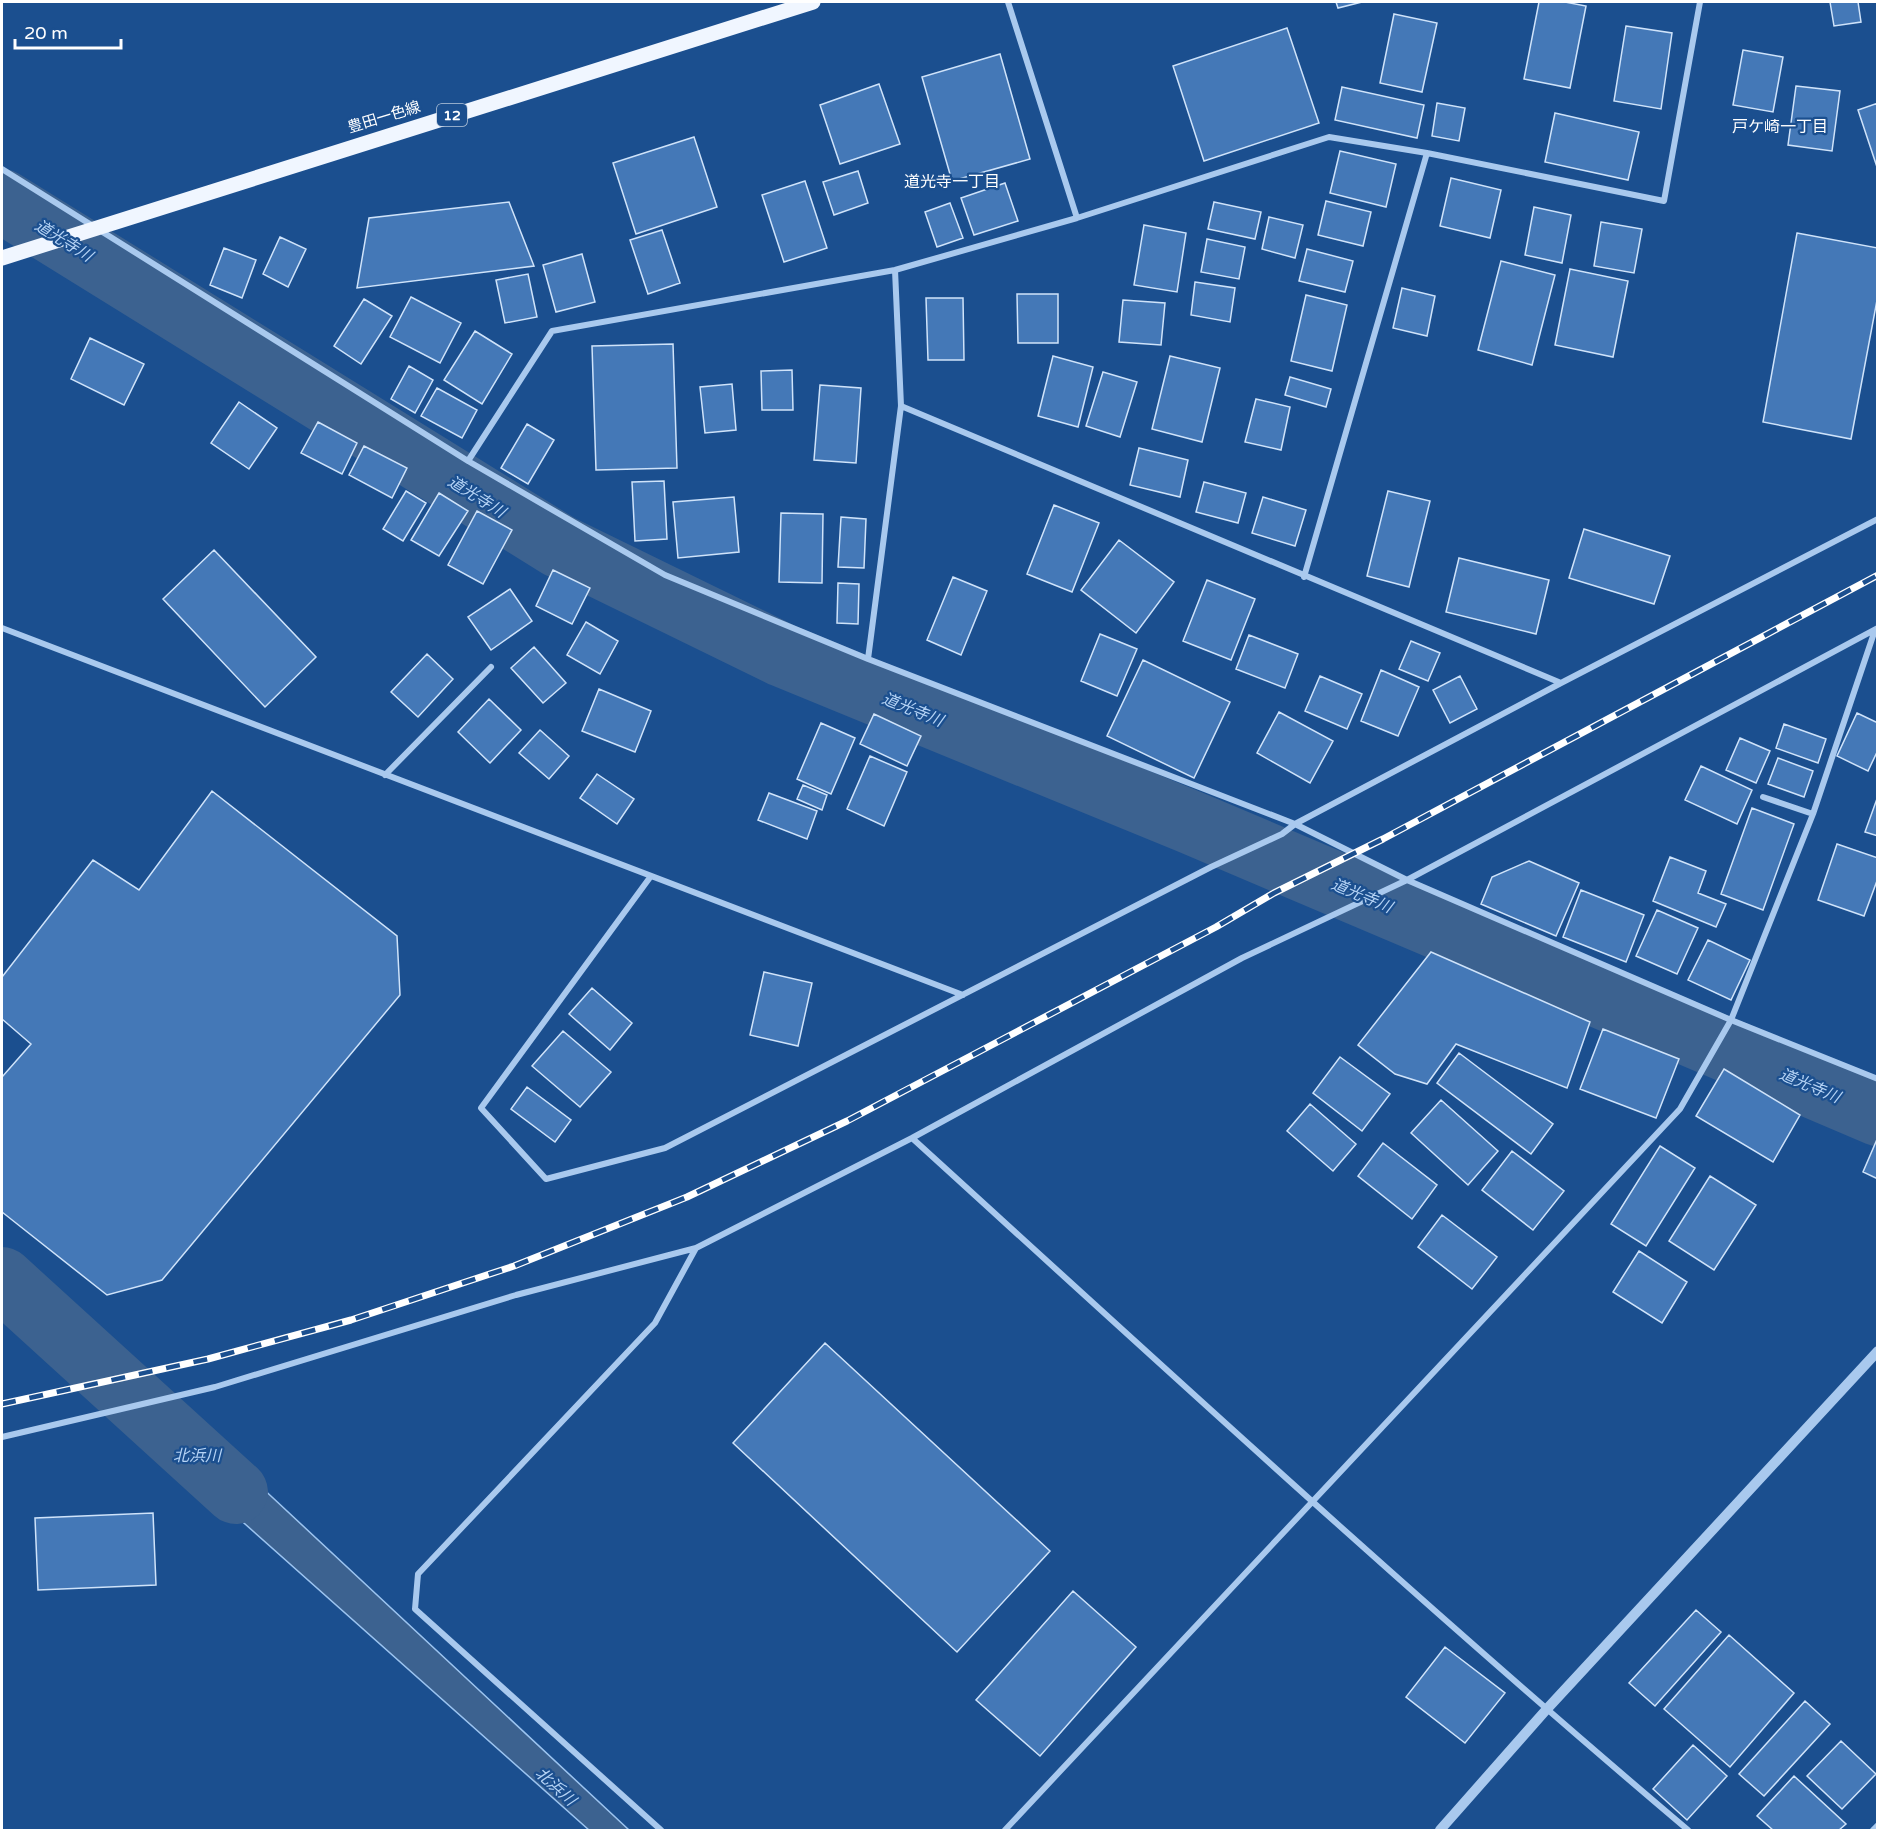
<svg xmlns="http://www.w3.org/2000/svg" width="1879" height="1832" font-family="'Varela Round','Noto Sans JP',sans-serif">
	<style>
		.water { fill: #3c6290; stroke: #9cc4f0; stroke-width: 1.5 }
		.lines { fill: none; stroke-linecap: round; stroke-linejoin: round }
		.river { stroke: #3c6290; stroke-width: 64 }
		.building { fill: #4478b7; stroke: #cfe3fa; stroke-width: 1.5 }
		.minor { stroke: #a9c9ee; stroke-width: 6 }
		.tertiary { stroke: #a9c9ee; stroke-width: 10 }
		.primary { stroke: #f0f6ff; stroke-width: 15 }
		.rail-casing { stroke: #fff; stroke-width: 7 }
		.rail { stroke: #1b4f8f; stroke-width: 4.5; stroke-dasharray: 14; stroke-linecap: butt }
		.labels { text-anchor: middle; stroke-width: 4.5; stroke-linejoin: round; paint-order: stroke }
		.shield { fill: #1b4f8f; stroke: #bbcadd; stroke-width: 1.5 }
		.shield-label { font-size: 14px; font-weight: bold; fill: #fff }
		.street-label { font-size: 15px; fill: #fff; stroke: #1b4f8f }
		.neighbourhood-label { font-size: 16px; fill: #fff; stroke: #1b4f8f }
		.water-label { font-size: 16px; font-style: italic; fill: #b5d3f5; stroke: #1b4f8f }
	</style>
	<rect width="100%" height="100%" fill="#1b4f8f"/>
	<path class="water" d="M11 1274 82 1343 41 1350 2 1309V1286Z
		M198 1428 629 1830H589L145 1435Z"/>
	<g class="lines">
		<path class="river" d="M2 201 559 546 782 655 1190 822 1878 1114
			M2 1279 236 1492"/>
	</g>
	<path class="building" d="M1336 2H1362L1338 8Z
		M1539 2H1565L1586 6 1570 88 1524 79Z
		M1830 2H1858L1861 22 1834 26Z
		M1394 14 1437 23 1422 92 1380 83Z
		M1626 26 1672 33 1661 109 1614 101Z
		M1287 28 1319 123 1204 161 1173 66Z
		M1743 50 1783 57 1773 112 1733 105Z
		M1000 54 1030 159 952 181 922 77Z
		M879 84 900 144 840 164 820 105Z
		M1796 86 1840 91 1832 151 1788 145Z
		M1342 87 1424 105 1417 138 1335 120Z
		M1437 103 1465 108 1459 141 1432 136Z
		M1878 103V170L1858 110Z
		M1555 113 1639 132 1628 180 1545 162Z
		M694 137 717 207 636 234 613 163Z
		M1340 151 1396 164 1386 207 1330 193Z
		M858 171 868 203 834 215 823 182Z
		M1451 178 1501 190 1490 238 1440 226Z
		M805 181 827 248 784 262 762 195Z
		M1005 183 1018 221 974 235 961 198Z
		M1326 201 1371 212 1363 246 1318 235Z
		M509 202 534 266 357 288 369 218Z
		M1214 202 1261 212 1255 239 1208 229Z
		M950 203 963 238 937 247 925 212Z
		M1534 207 1571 215 1562 263 1525 255Z
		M1269 217 1303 225 1295 258 1262 249Z
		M1601 222 1642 229 1634 273 1594 266Z
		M1144 225 1186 233 1177 292 1134 285Z
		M662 230 680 283 648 294 630 240Z
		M1797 233 1878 248V295L1851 439 1763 422Z
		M280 237 306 249 288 287 263 274Z
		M1207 239 1245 247 1239 279 1201 272Z
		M224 248 256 260 242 298 210 285Z
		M1307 249 1353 261 1345 292 1299 281Z
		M582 254 595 302 556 312 543 265Z
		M1501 261 1555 275 1532 365 1478 350Z
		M1570 269 1628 281 1613 357 1555 345Z
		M528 274 537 317 505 323 496 280Z
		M1195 282 1235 288 1230 322 1191 315Z
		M1402 288 1435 296 1427 336 1393 328Z
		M1017 294H1058V343H1018Z
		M1306 295 1347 305 1332 371 1291 361Z
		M411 297 461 323 440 363 390 337Z
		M926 298H963L964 360H928Z
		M364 299 392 316 361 364 334 346Z
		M1123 300 1165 303 1161 345 1119 342Z
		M475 331 512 354 482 404 444 380Z
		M90 338 144 364 124 405 71 379Z
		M673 344 677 468 596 470 592 346Z
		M1053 356 1093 367 1078 427 1038 416Z
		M1170 356 1220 368 1202 442 1152 429Z
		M409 366 433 380 415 413 391 399Z
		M792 370 793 410H762L761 371Z
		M1103 372 1137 382 1120 437 1086 426Z
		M1290 377 1331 389 1326 407 1285 395Z
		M732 384 736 430 705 433 700 387Z
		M820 385 861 388 856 463 814 460Z
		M437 388 477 410 462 438 421 416Z
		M1256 399 1290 407 1281 450 1245 442Z
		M239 402 277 428 249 469 211 443Z
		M318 422 357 443 342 474 301 453Z
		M527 424 554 440 528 484 501 468Z
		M364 446 407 468 392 498 349 475Z
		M1139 448 1188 460 1180 497 1130 485Z
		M664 481 667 539 635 541 632 482Z
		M1204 482 1246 493 1238 523 1196 512Z
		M406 491 426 503 403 541 383 529Z
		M1388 491 1430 501 1409 587 1367 576Z
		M439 493 468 511 439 556 411 540Z
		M734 497 739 552 678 558 673 502Z
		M1263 497 1306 510 1295 546 1252 533Z
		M1054 505 1099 523 1072 592 1027 574Z
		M477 511 512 530 483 584 448 565Z
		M781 513 823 514 822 583 779 582Z
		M841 517 866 519 864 568 838 567Z
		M1584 529 1670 556 1654 604 1569 578Z
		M1119 540 1174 582 1136 633 1081 590Z
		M214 550 316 657 265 707 163 599Z
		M1459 558 1549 580 1536 634 1446 612Z
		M553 570 590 588 572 624 536 606Z
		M953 577 987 591 961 655 927 640Z
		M1207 580 1255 599 1231 660 1183 641Z
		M838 583 859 584 858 624 837 623Z
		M510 589 532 621 491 650 468 617Z
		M586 622 618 641 600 674 567 655Z
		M1100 634 1137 649 1117 696 1081 681Z
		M1249 635 1298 654 1285 688 1236 669Z
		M1411 641 1440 653 1428 681 1399 669Z
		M534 647 566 683 543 703 511 668Z
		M427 654 453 679 418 717 391 692Z
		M1143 660 1230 702 1194 778 1107 736Z
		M1381 670 1419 687 1398 736 1361 721Z
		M1320 676 1362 694 1347 729 1305 711Z
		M1460 676 1477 709 1450 723 1433 690Z
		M599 689 651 711 635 752 582 731Z
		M489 699 521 730 490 763 458 732Z
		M1279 712 1333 741 1310 783 1257 753Z
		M1857 713 1878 723V750L1868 771 1837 756Z
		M874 714 921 736 907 766 860 744Z
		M821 723 855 738 831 794 797 779Z
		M1784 724 1826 739 1818 763 1776 748Z
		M540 730 569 756 549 779 519 753Z
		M1740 738 1770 751 1756 783 1726 770Z
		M870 756 907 772 884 826 847 809Z
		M1778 758 1813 771 1804 797 1768 784Z
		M1701 766 1752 790 1737 824 1685 800Z
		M597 774 634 799 617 824 580 798Z
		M803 785 827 795 822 810 797 799Z
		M212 791 397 936 400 995 162 1280 107 1295 2 1212V1077L31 1044 2 1019V977L93 860 139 890Z
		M769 793 817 811 807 839 758 820Z
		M1878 796V836L1865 832Z
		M1752 808 1794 824 1763 910 1721 894Z
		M1837 844 1878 858V878L1864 916 1818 900Z
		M1670 857 1706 871 1698 893 1726 904 1716 927 1653 901Z
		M1529 861 1579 883 1556 936 1481 904 1492 877Z
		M1581 890 1644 915 1626 962 1563 937Z
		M1657 910 1698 928 1677 974 1636 956Z
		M1708 940 1750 960 1731 1000 1688 980Z
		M1431 952 1590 1022 1567 1088 1456 1044 1427 1084 1395 1074 1358 1045Z
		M764 972 812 983 798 1046 750 1035Z
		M592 988 632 1023 610 1050 569 1014Z
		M1603 1029 1679 1059 1656 1118 1580 1089Z
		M563 1031 611 1072 580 1107 532 1066Z
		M1459 1053 1553 1124 1531 1154 1437 1083Z
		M1340 1057 1390 1094 1362 1131 1313 1093Z
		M1724 1069 1800 1115 1773 1162 1696 1116Z
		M527 1087 571 1120 555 1142 511 1109Z
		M1441 1100 1498 1151 1468 1185 1411 1133Z
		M1310 1104 1356 1144 1333 1171 1287 1131Z
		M1878 1137V1179L1863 1172Z
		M1383 1143 1437 1185 1412 1219 1358 1176Z
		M1660 1146 1695 1168 1646 1246 1611 1224Z
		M1512 1151 1564 1191 1533 1230 1482 1190Z
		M1710 1176 1756 1205 1714 1270 1669 1241Z
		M1442 1215 1497 1257 1472 1289 1418 1247Z
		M1639 1251 1687 1282 1662 1323 1613 1292Z
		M825 1343 1050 1551 957 1652 733 1443Z
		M153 1513 156 1585 38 1590 35 1518Z
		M1073 1591 1136 1647 1040 1756 976 1700Z
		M1696 1610 1721 1632 1655 1706 1629 1683Z
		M1729 1635 1794 1693 1730 1767 1664 1709Z
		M1445 1647 1505 1693 1465 1743 1406 1697Z
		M1805 1701 1830 1724 1764 1796 1739 1774Z
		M1841 1741 1876 1774 1842 1809 1807 1776Z
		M1693 1745 1727 1776 1687 1820 1653 1789Z
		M1794 1776 1846 1824 1839 1830H1773L1757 1816Z"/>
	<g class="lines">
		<path class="minor" d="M1008 2 1077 218
			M2 169 468 461 665 575 868 659 1295 824 1407 880 1731 1020 1878 1079
			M901 406 1561 683 1878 519
			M468 461 552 331 895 270 1077 218 1329 137 1427 153 1664 201 1700 2
			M1304 577 1427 153
			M2 628 963 995
			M868 659 901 406 895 270
			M385 775 491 667
			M1813 814 1875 630
			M651 876 481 1108 546 1179 665 1148 1211 867 1282 834 1295 824 1561 683
			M912 1138C1168 1371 1423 1606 1688 1830
			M2 1437 215 1387 516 1295 696 1248 912 1138 1242 958 1407 880 1878 628
			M661 1830 415 1609 418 1574 655 1323 696 1248
			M1005 1830 1680 1109 1731 1020 1813 814 1763 797
			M1873 1830 1878 1825"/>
		<path class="tertiary" d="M1440 1830 1546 1710 1878 1351"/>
		<path class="primary" d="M2 258 813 2"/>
		<g class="rail-casing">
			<path id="rail" d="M2 1404 208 1359 351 1320 514 1266 687 1197 847 1121 1216 927 1274 893 1383 839 1878 575"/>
		</g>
		<use href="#rail" class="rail"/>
	</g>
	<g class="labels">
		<rect class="shield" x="437" y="104" width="30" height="22" rx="4.5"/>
		<g class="shield-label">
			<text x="452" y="120">12</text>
		</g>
		<g class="street-label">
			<text transform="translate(384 117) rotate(-17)" y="5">豊田一色線</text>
		</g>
		<g class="neighbourhood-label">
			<text x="1780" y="132">戸ケ崎一丁目</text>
			<text x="952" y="187">道光寺一丁目</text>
		</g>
		<g class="water-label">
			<text transform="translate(64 240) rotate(32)" y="6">道光寺川</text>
			<text transform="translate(477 496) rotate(32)" y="6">道光寺川</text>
			<text transform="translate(913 709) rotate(22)" y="6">道光寺川</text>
			<text transform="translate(1362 895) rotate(23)" y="6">道光寺川</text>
			<text transform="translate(1810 1085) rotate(23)" y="6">道光寺川</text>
			<text x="197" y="1461">北浜川</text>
			<text transform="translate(556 1786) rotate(42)" y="6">北浜川</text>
		</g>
	</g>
	<rect width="1879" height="1832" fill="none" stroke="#ffffff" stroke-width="6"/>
	<path d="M15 39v9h106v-9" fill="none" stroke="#ffffff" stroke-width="3"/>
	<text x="24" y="39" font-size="18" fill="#ffffff" stroke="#1b4f8f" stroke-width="4.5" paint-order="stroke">20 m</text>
</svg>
